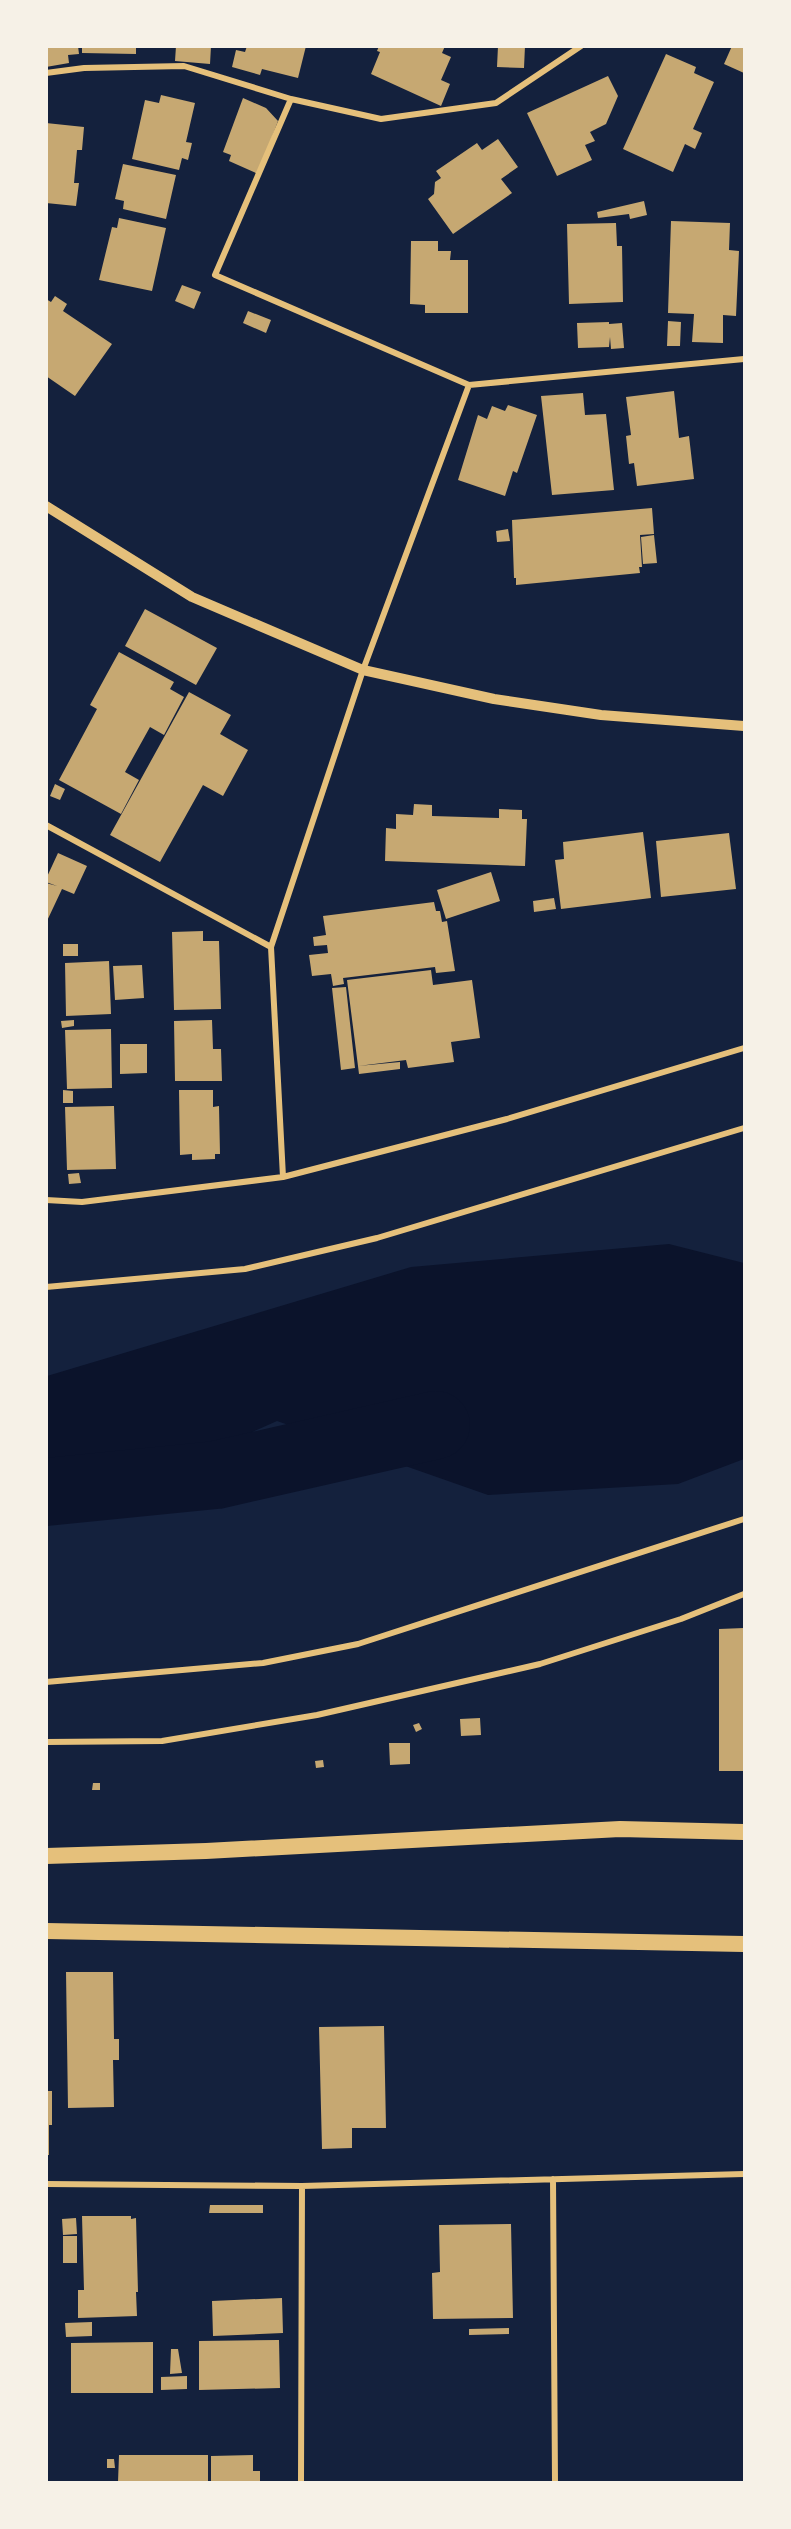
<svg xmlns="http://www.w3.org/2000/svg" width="791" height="2529" font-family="Jost,sans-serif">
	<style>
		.water { fill: #0b132b }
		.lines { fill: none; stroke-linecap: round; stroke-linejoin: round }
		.river { stroke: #0b132b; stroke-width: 68 }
		.building { fill: #c6a872 }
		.minor { stroke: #e5c07b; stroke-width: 6 }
		.tertiary { stroke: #e5c07b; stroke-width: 10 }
		.trunk { stroke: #e5c07b; stroke-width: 16 }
	</style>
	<rect width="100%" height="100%" fill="#14213d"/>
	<path class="water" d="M669 1244 744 1263V1459L678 1484 488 1495 277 1421 47 1524V1376L411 1267Z"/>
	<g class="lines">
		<path class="river" d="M46 1492 216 1475 436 1425"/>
	</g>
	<path class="building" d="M46 46H78L79 54 68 55 69 63 46 67Z
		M82 46H136V54L82 53Z
		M176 46H211L210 64 175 61Z
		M247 46H306L298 78 262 69 260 75 232 67 236 50 245 52Z
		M379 46H445L442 53 451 57 441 80 450 84 441 106 371 74 380 52 377 51Z
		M498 46H525L524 68 497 67Z
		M732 46H744V73L724 64Z
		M666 54 696 67 694 73 714 82 693 129 702 133 695 149 685 144 673 172 623 149Z
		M608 76 618 96 606 124 590 132 595 141 585 145 592 160 557 176 527 113Z
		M161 95 195 103 186 142 192 143 188 160 182 158 179 170 132 159 145 100 159 103Z
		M243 98 266 108 278 121 258 174 229 161 231 155 223 152Z
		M46 123 84 127 82 150H77L74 183H79L76 206 46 203Z
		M498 139 518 167 501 179 512 193 453 234 428 199 434 194 435 182 441 178 436 171 477 143 482 150Z
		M123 164 176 175 166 219 123 209 124 201 115 199Z
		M644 201 647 215 630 219 629 214 598 218 597 212Z
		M119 218 166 228 152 291 99 280 112 227 117 228Z
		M671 221 730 223 729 250 739 251 736 316 723 315V343L692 342 694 314 668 313Z
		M616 223 617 246H622L623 302 569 304 567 224Z
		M411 241H438V251H451L450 260H468V313H425V305L410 304Z
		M182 285 201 292 194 309 175 301Z
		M55 296 67 304 63 311 112 344 75 396 46 376V299L51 302Z
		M248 311 271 320 266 333 243 323Z
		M668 321 681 322 680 346H667Z
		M609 322V324L622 323 624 348 611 349 610 337 609 347 578 348 577 323Z
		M674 391 679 438 689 436 694 479 637 486 634 463 629 464 626 436 631 435 626 397Z
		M583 393 585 415 606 414 614 490 552 495 541 396Z
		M508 405 537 415 517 473 513 471 505 496 458 480 478 415 487 419 492 406 505 411Z
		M652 508 654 534 640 535 642 567H639L640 573 516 585V578H514L512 520Z
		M508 529 510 541 497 542 496 531Z
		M654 535 657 563 643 564 641 537Z
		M145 609 217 648 196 685 125 646Z
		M119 652 174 682 170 689 184 697 164 735 150 727 125 772 139 780 121 814 59 780 97 709 90 705Z
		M189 692 231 715 220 734 248 750 223 796 203 785 160 862 110 835Z
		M55 784 65 789 60 800 50 796Z
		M414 804 432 805V816L499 818V809L522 810V819H527L525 866 385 861 386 828 396 829V814L413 815Z
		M643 832 651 898 561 909 555 860 564 859 563 842Z
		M729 833 736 889 661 897 656 841Z
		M58 853 87 866 74 894 62 889 46 923V883L57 886 46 882V879Z
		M491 872 500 901 446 919 437 890Z
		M554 898 556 909 534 912 533 901Z
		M434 902 436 911H440L442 922 447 921 455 971 436 973 435 967 343 978 344 984 333 986 331 974 312 976 309 955 328 953 327 945 314 946 313 937 326 935 323 916Z
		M203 931V941H219L221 1009 174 1010 172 932Z
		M63 944H78V956H63Z
		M109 961 111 1014 66 1016 65 963Z
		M142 965 144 998 115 1000 113 966Z
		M431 970 433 985 472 980 480 1038 451 1042 454 1062 408 1068 406 1060 358 1066 347 980Z
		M346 987 355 1068 341 1070 332 988Z
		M74 1020V1026L62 1028 61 1021Z
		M212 1020 213 1049H221L222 1081H175L174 1021Z
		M111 1029 112 1088 67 1089 65 1030Z
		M120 1044H147V1073L120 1074Z
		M400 1062V1069L359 1074 358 1066Z
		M63 1090 73 1091V1103H63Z
		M179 1090H213V1107L219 1106 220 1154H215V1159L192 1160V1154L180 1155Z
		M114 1106 116 1169 67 1170 65 1107Z
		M79 1173 81 1183 69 1184 68 1174Z
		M744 1628V1771H719V1629Z
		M480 1718 481 1735 461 1736 460 1719Z
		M419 1723 422 1729 416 1732 413 1725Z
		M389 1743H410V1764L390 1765Z
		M323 1760 324 1767 316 1768 315 1761Z
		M93 1783H100V1790H92Z
		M66 1972H113L114 2039H119V2060H113L114 2107 68 2108Z
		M384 2026 386 2128H352V2148L322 2149 319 2027Z
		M46 2091H52V2125H49V2155H46Z
		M210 2205H263V2213H209Z
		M82 2216H131V2219L136 2218 138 2292H136L137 2316 78 2318V2290H84Z
		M76 2218 77 2234 63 2235 62 2219Z
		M511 2224 513 2318 433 2319 432 2273 440 2272 439 2225Z
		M63 2236H77V2263H63Z
		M282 2298 283 2333 213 2336 212 2301Z
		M92 2322V2336L66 2337 65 2323Z
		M509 2328V2334L469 2335V2329Z
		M279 2340 280 2388 199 2390V2341Z
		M153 2342V2393H71V2343Z
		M171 2349H178L182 2373 170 2374Z
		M187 2376V2389L161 2390V2377Z
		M119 2455H208V2482H118Z
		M253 2455V2471H260V2482H211V2456Z
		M107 2459H114L115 2468H107Z"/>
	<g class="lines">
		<path class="minor" d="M46 73 84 68 184 66 291 99 381 119 496 103 581 46
			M291 99 215 275 469 385 744 359
			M46 825 271 947
			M283 1177 271 947 363 670 469 385
			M46 1200 82 1202 283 1177 507 1119 744 1048
			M46 1287 245 1269 377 1238 744 1128
			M46 1682 263 1663 358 1644 744 1519
			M46 1742 162 1741 317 1715 540 1664 681 1619 744 1594
			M553 2179 555 2482
			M46 2184 302 2186 744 2174
			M301 2482 302 2186"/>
		<path class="tertiary" d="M46 506 192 597 363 670 494 699 601 715 744 726"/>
		<path class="trunk" d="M46 1856 206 1851 620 1829 744 1832
			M46 1931 744 1944"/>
	</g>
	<rect width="791" height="2529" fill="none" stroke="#f6f1e7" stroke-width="96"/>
</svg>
